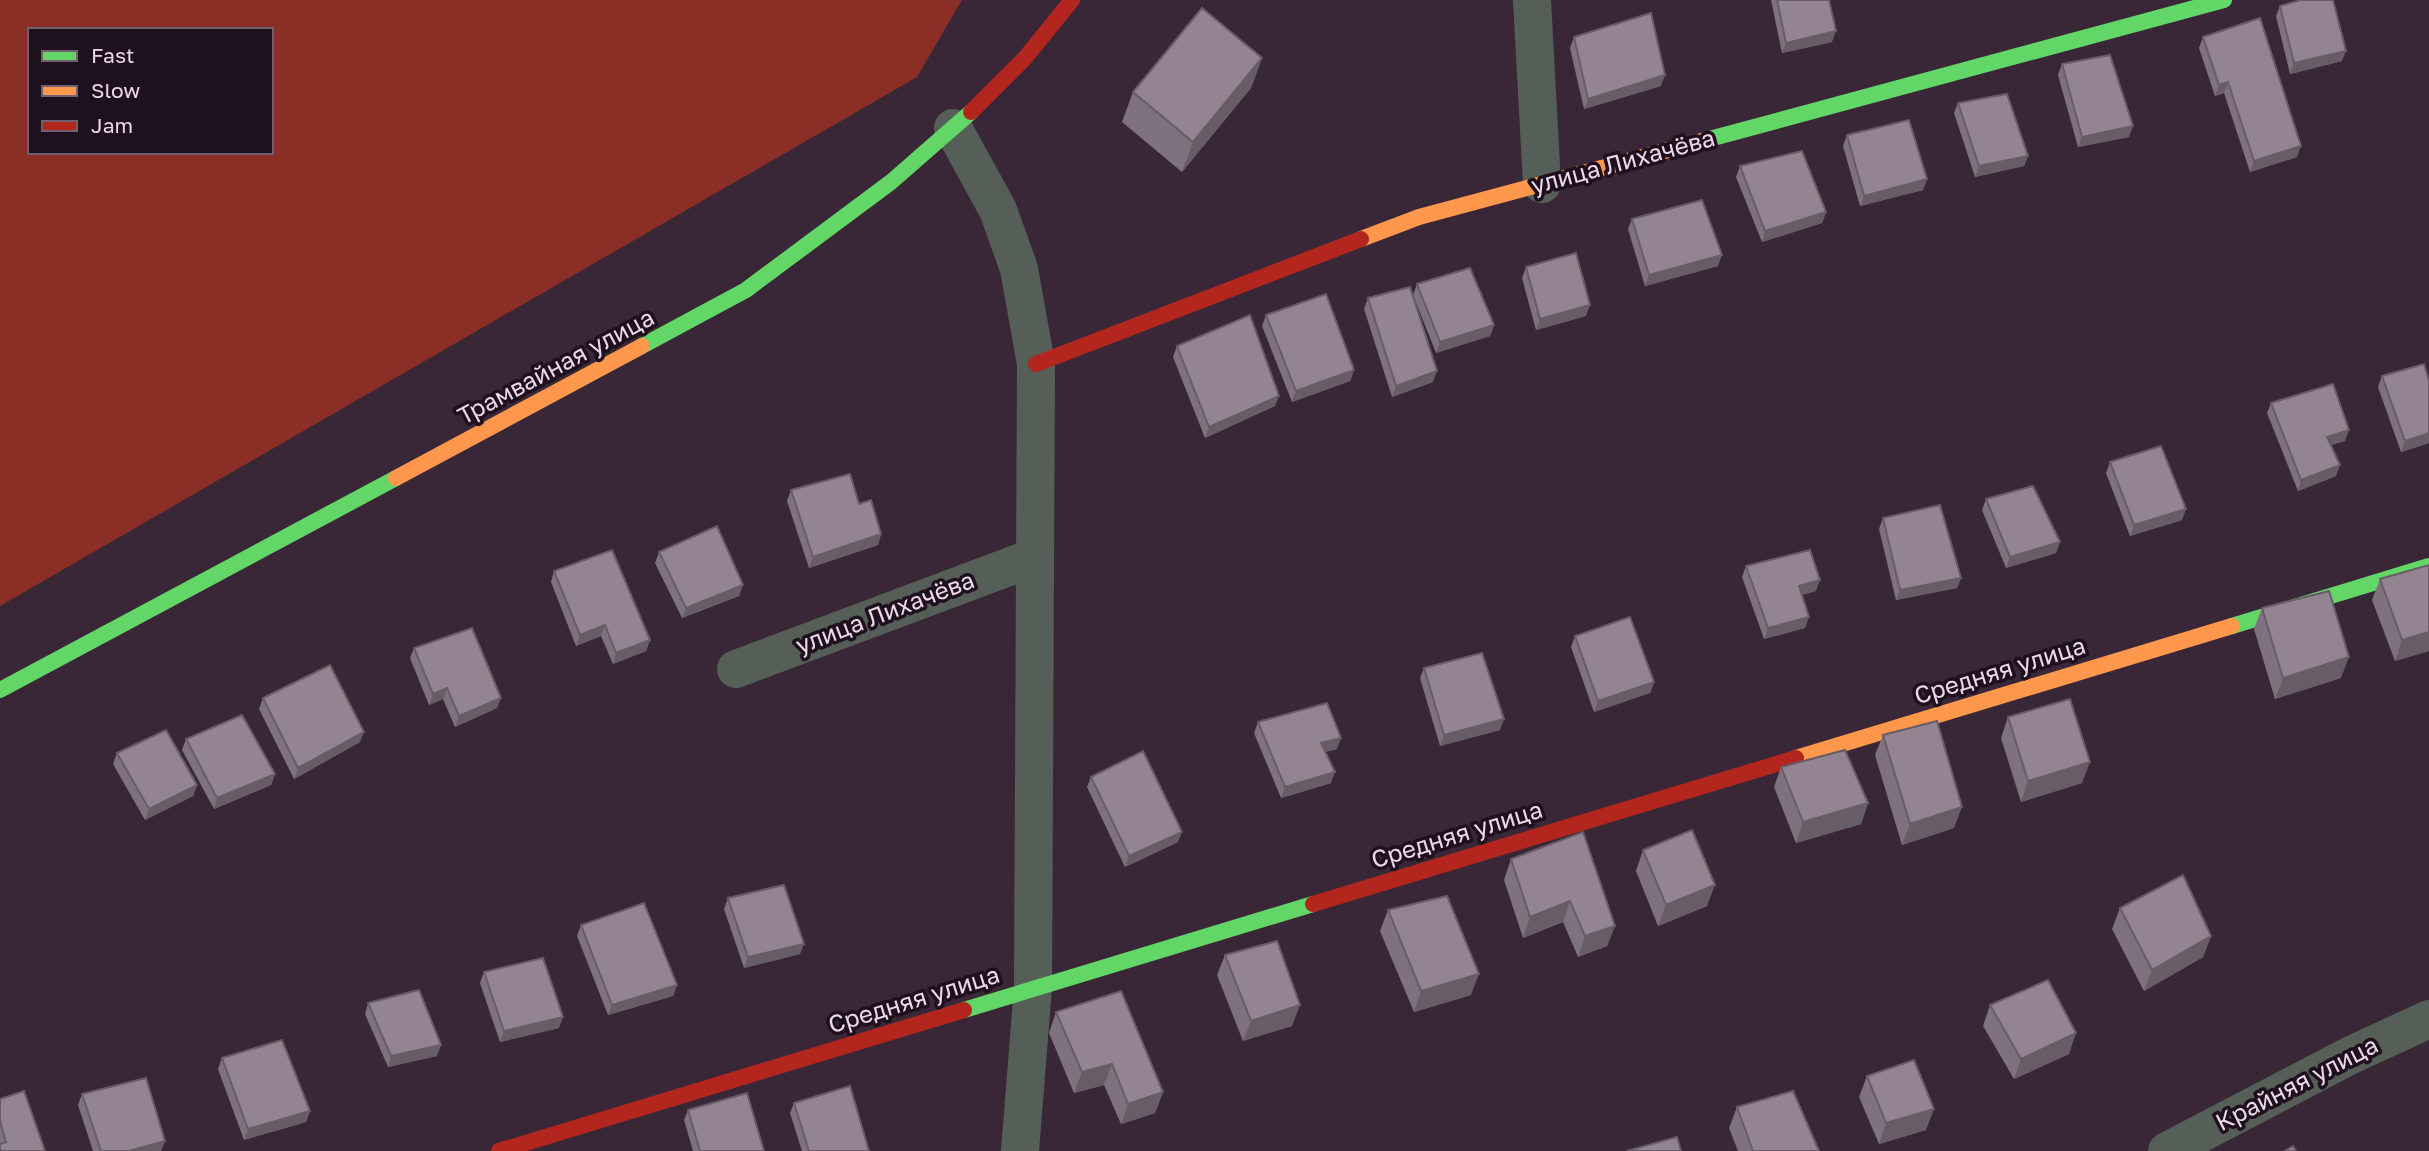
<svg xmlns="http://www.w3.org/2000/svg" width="2429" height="1151" font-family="'Golos Text',sans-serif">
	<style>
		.forest { fill: #8a2e26; fill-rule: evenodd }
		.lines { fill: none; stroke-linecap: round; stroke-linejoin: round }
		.street { stroke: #555f58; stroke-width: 38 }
		.fast { stroke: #63d668; stroke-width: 16 }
		.slow { stroke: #ff974d; stroke-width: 16 }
		.jam { stroke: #b3261e; stroke-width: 16 }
		.wall { fill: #7f727e }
		.shaded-wall { fill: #685c66 }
		.building { fill: #948492; stroke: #685c66; stroke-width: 2 }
		.labels { text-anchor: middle; stroke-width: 7; stroke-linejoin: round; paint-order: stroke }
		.street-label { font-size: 24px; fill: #edd8ea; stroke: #1e101d }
	</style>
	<rect width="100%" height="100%" fill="#392737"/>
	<path class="forest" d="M0 0H962L917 77 0 606ZM30 30H271V152H30Z"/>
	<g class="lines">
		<path class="street" d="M1532 0 1542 184
			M953 128 998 210 1019 269 1036 364 1033 987 1020 1151
			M736 669 1035 557
			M2167 1151 2351 1055 2429 1019"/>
		<path class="fast" d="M1702 141 2224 0
			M642 346 746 290 891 182 971 112
			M2232 626 2429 566
			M0 690 396 478
			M964 1010 1313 904"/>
		<path class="slow" d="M1361 239 1419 217 1702 141
			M396 478 642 346
			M1796 758 2232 626"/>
		<path class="jam" d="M971 112 1025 58 1072 0
			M1036 364 1361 239
			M1313 904 1796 758
			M499 1151 964 1010"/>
	</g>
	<path class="wall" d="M1771 0H1829L1832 42 1782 53Z
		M2280 6 2342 61 2290 74 2276 16Z
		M1574 37 1661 86 1584 109 1570 48Z
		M2203 37 2297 157 2250 172 2224 93 2215 96 2199 48Z
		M1262 58 1251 88 1182 172 1122 122 1133 92Z
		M2062 64 2129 137 2078 147 2058 75Z
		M1958 103 2028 156 2024 166 1975 177 1954 113Z
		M1847 135 1927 179 1923 190 1860 206 1843 146Z
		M1740 166 1826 212 1822 223 1762 242 1736 177Z
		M1632 219 1718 266 1645 286 1628 229Z
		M1526 267 1586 316 1536 330 1522 278Z
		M1417 284 1494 325 1490 336 1436 353 1413 295Z
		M1368 298 1433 382 1392 397 1364 309Z
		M1266 315 1354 370 1350 381 1292 402 1262 326Z
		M1177 346 1275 406 1205 438 1173 357Z
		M2382 376 2429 381V443L2401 452 2378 387Z
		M2271 403 2345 441 2331 445 2336 476 2298 491 2267 413Z
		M2110 462 2182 520 2130 536 2106 473Z
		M791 490 859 504 881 534 878 545 809 568 787 501Z
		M1986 499 2060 542 2056 553 2006 568 1982 510Z
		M1883 518 1961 578 1957 588 1896 600 1879 529Z
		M659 552 739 596 682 618 655 563Z
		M2429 565V651L2395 661 2372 600 2380 579Z
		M1746 566 1816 591 1802 595 1805 628 1764 639 1742 577Z
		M554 571 650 640 646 651 613 664 601 636 576 646 551 582Z
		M2262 608 2341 678 2275 699 2254 629Z
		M1575 636 1654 682 1650 693 1594 712 1571 647Z
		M414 648 497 708 455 727 443 699 429 705 410 658Z
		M1424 668 1500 730 1440 746 1420 678Z
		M263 698 360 742 294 779 259 709Z
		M2008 717 2082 783 2021 802 2001 738Z
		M1258 722 1337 749 1325 752 1331 783 1281 798 1254 733Z
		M1883 735 1954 828 1902 845 1875 755Z
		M186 739 275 774 271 785 214 809 182 750Z
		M117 753 197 785 193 796 145 820 113 764Z
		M1781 767 1868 803 1861 824 1796 843 1774 787Z
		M1091 777 1178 842 1125 867 1087 787Z
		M1643 850 1707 906 1658 926 1636 871Z
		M1511 859 1615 926 1607 946 1578 957 1563 922 1523 938 1504 880Z
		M728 898 800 954 744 968 724 909Z
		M2120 908 2211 936 2203 957 2144 991 2112 929Z
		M1388 910 1471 995 1414 1012 1380 931Z
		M581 925 677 985 673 996 608 1015 577 936Z
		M1225 955 1292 1026 1243 1041 1217 975Z
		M484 972 559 1028 500 1042 480 983Z
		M368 1003 437 1056 388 1067 365 1014Z
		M1990 1005 2069 1054 2014 1079 1983 1026Z
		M1056 1012 1163 1092 1155 1113 1121 1124 1104 1085 1074 1093 1049 1033Z
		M222 1058 310 1111 306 1122 244 1140 218 1069Z
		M1867 1076 1926 1130 1879 1144 1859 1097Z
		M82 1094 161 1151H93L78 1105Z
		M0 1099 45 1151H0Z
		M794 1103 869 1151H802L790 1113Z
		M1737 1107 1819 1151H1738L1729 1128Z
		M688 1110 764 1151H693L684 1120Z"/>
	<path class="shaded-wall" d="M1836 31 1832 42 1782 53 1786 43Z
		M2346 51 2342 61 2290 74 2294 63Z
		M1262 58 1251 88 1182 172 1193 142Z
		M1665 75 1661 86 1584 109 1588 99Z
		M2228 82 2224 93 2215 96 2219 85Z
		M2133 126 2129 137 2078 147 2082 137Z
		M2301 146 2297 157 2250 172 2254 161Z
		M2028 156 2024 166 1975 177 1979 166Z
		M1927 179 1923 190 1860 206 1864 196Z
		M1826 212 1822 223 1762 242 1765 231Z
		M1722 255 1718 266 1645 286 1649 275Z
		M1590 305 1586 316 1536 330 1540 319Z
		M1494 325 1490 336 1436 353 1440 342Z
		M1354 370 1350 381 1292 402 1296 391Z
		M1437 371 1433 382 1392 397 1396 386Z
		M1279 396 1275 406 1205 438 1209 427Z
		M2349 430 2345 441 2323 447 2327 437Z
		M2429 433V443L2401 452 2405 441Z
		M2340 465 2336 476 2298 491 2301 480Z
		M2186 509 2182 520 2130 536 2134 525Z
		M881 534 878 545 809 568 813 557Z
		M2060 542 2056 553 2006 568 2010 557Z
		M1961 578 1957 588 1896 600 1900 590Z
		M1820 580 1816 591 1795 597 1799 586Z
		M743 585 739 596 682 618 686 608Z
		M1809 617 1805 628 1764 639 1768 628Z
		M605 625 601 636 576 646 580 635Z
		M2429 632V651L2395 661 2402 640Z
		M650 640 646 651 613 664 616 653Z
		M2349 657 2341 678 2275 699 2283 678Z
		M1654 682 1650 693 1594 712 1598 701Z
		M447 688 443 699 429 705 433 694Z
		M501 698 497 708 455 727 459 716Z
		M1504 719 1500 730 1440 746 1444 735Z
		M364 732 360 742 294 779 298 768Z
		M1341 738 1337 749 1317 754 1321 743Z
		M2090 762 2082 783 2021 802 2028 781Z
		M1335 772 1331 783 1281 798 1285 787Z
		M275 774 271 785 214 809 217 798Z
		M197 785 193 796 145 820 149 809Z
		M1868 803 1861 824 1796 843 1803 822Z
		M1962 807 1954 828 1902 845 1910 824Z
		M1182 832 1178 842 1125 867 1129 856Z
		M1715 885 1707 906 1658 926 1666 905Z
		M1570 901 1563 922 1523 938 1530 917Z
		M1615 926 1607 946 1578 957 1585 936Z
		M2211 936 2203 957 2144 991 2152 970Z
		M804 944 800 954 744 968 748 957Z
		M1479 974 1471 995 1414 1012 1421 991Z
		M677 985 673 996 608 1015 612 1005Z
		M1300 1005 1292 1026 1243 1041 1251 1021Z
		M563 1017 559 1028 500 1042 504 1031Z
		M2076 1033 2069 1054 2014 1079 2021 1059Z
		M441 1045 437 1056 388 1067 391 1056Z
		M1112 1064 1104 1085 1074 1093 1082 1072Z
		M1163 1092 1155 1113 1121 1124 1128 1104Z
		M1934 1109 1926 1130 1879 1144 1886 1123Z
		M310 1111 306 1122 244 1140 248 1129Z
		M165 1141 161 1151H129Z"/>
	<path class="building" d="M1777 0H1829L1836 31 1786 43Z
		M2301 0H2333L2346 51 2294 63 2280 6Z
		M1202 8 1262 58 1193 142 1133 92Z
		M1651 13 1665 75 1588 99 1574 37Z
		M2260 18 2301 146 2254 161 2228 82 2219 85 2203 37Z
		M2110 55 2133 126 2082 137 2062 64Z
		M2007 94 2028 156 1979 166 1958 103Z
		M1909 120 1927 179 1864 196 1847 135Z
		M1802 151 1826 212 1765 231 1740 166Z
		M1702 200 1722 255 1649 275 1632 219Z
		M1576 253 1590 305 1540 319 1526 267Z
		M1470 268 1494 325 1440 342 1417 284Z
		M1410 287 1437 371 1396 386 1368 298Z
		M1326 294 1354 370 1296 391 1266 315Z
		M1250 315 1279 396 1209 427 1177 346Z
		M2424 364 2429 381V433L2405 441 2382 376Z
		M2333 384 2349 430 2327 437 2340 465 2301 480 2271 403Z
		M2161 446 2186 509 2134 525 2110 462Z
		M850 474 859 504 871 500 881 534 813 557 791 490Z
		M2033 486 2060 542 2010 557 1986 499Z
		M1940 505 1961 578 1900 590 1883 518Z
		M717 526 743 585 686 608 659 552Z
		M612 550 650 640 616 653 605 625 580 635 554 571Z
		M1810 550 1820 580 1799 586 1809 617 1768 628 1746 566Z
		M2429 565V632L2402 640 2380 579Z
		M2329 591 2349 657 2283 678 2262 608Z
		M1630 617 1654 682 1598 701 1575 636Z
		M472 628 501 698 459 716 447 688 433 694 414 648Z
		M1482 653 1504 719 1444 735 1424 668Z
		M330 665 364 732 298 768 263 698Z
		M2070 699 2090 762 2028 781 2008 717Z
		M1327 703 1341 738 1321 743 1335 772 1285 787 1258 722Z
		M242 715 275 774 217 798 186 739Z
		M1937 721 1962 807 1910 824 1883 735Z
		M166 730 197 785 149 809 117 753Z
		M1845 750 1868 803 1803 822 1781 767Z
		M1143 751 1182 832 1129 856 1091 777Z
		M1692 830 1715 885 1666 905 1643 850Z
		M1583 832 1615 926 1585 936 1570 901 1530 917 1511 859Z
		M2183 875 2211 936 2152 970 2120 908Z
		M784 885 804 944 748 957 728 898Z
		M1447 896 1479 974 1421 991 1388 910Z
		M644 903 677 985 612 1005 581 925Z
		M1277 941 1300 1005 1251 1021 1225 955Z
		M543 958 563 1017 504 1031 484 972Z
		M2048 980 2076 1033 2021 1059 1990 1005Z
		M419 990 441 1045 391 1056 368 1003Z
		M1121 991 1163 1092 1128 1104 1112 1064 1082 1072 1056 1012Z
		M282 1040 310 1111 248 1129 222 1058Z
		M1914 1060 1934 1109 1886 1123 1867 1076Z
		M146 1078 165 1141 129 1151H101L82 1094Z
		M850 1086 869 1151H809L794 1103Z
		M24 1091 45 1151H0V1144L6 1142 0 1121V1099Z
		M1793 1091 1819 1151H1753L1737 1107Z
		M747 1093 764 1151H700L688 1110Z
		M1677 1137 1681 1151H1627Z
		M2293 1146 2296 1151H2285Z"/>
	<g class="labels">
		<g class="street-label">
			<text transform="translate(1623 162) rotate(-15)" y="8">улица Лихачёва</text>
			<text transform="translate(556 367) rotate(-28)" y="8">Трамвайная улица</text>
			<text transform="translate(885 613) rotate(-21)" y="8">улица Лихачёва</text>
			<text transform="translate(2000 671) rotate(-17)" y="8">Средняя улица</text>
			<text transform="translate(1457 835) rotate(-17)" y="8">Средняя улица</text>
			<text transform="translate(914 1000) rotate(-17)" y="8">Средняя улица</text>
			<text transform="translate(2297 1084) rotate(-27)" y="8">Крайняя улица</text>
		</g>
	</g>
	<rect x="28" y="28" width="245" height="126" fill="#1e101d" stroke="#71606f" stroke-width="2"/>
	<rect x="42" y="51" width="35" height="10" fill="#63d668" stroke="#71606f" stroke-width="2"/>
	<text x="91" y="63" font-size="21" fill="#edd8ea">Fast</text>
	<rect x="42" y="86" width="35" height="10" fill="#ff974d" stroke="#71606f" stroke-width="2"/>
	<text x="91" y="98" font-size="21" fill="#edd8ea">Slow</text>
	<rect x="42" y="121" width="35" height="10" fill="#b3261e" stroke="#71606f" stroke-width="2"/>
	<text x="91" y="133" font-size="21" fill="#edd8ea">Jam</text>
</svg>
